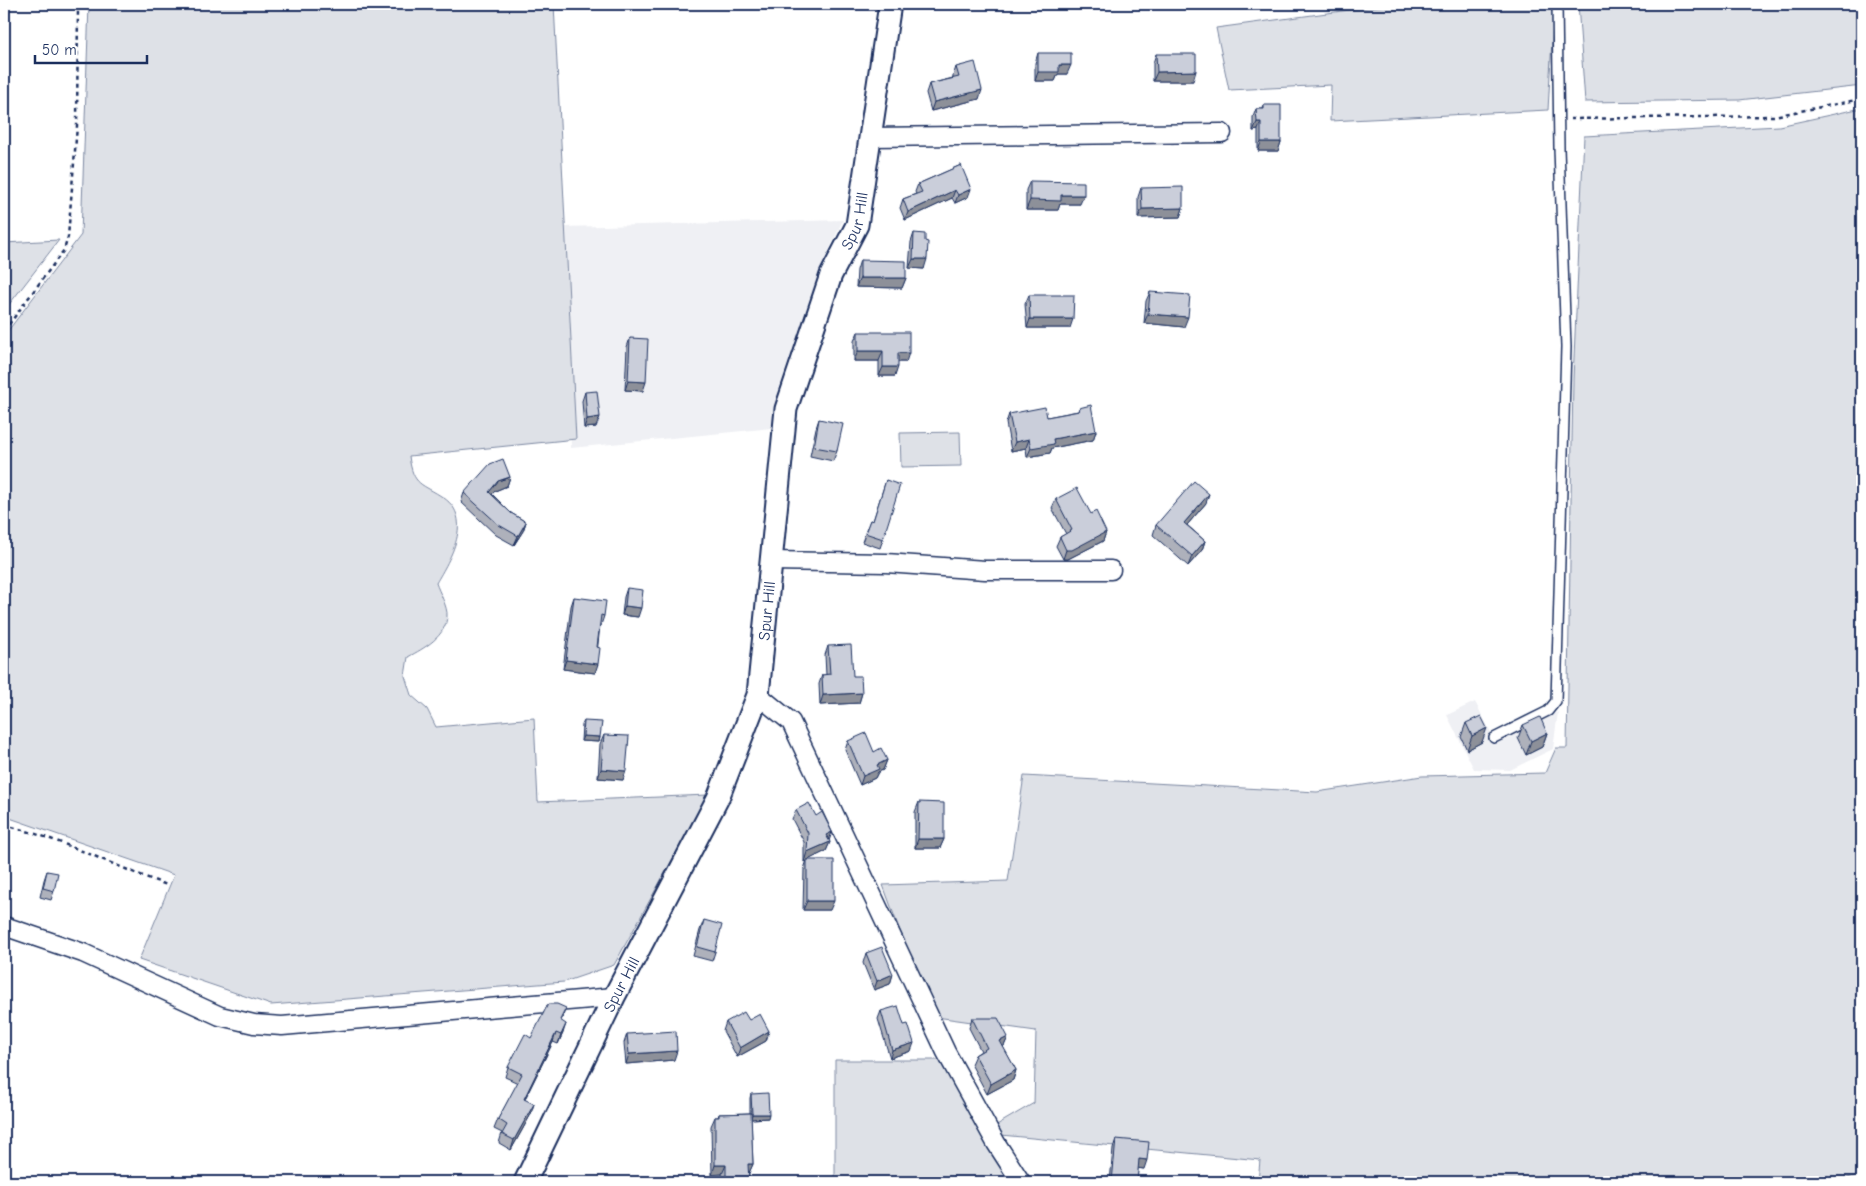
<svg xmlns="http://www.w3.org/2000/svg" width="1866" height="1186" font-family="'Comic Neue',sans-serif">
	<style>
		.built { fill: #eff0f4 }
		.green { fill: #dee1e7; stroke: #7c88a2 }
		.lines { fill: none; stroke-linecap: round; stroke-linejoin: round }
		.service-casing { stroke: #1b2f5e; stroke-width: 12 }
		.minor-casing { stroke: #1b2f5e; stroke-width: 21 }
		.tertiary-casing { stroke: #1b2f5e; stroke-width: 25 }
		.path { stroke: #1b2f5e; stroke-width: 2.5; stroke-dasharray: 4 4; stroke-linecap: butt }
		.service { stroke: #fff; stroke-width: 9 }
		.minor { stroke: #fff; stroke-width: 18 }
		.tertiary { stroke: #fff; stroke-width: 21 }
		.wall { fill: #aeb1bb; stroke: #1b2f5e }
		.shaded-wall { fill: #8d9099; stroke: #1b2f5e }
		.building { fill: #caceda; stroke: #1b2f5e }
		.labels { text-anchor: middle; stroke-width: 4; stroke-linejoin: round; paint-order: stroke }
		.street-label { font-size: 16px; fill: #1b2f5e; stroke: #fff }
	</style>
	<rect width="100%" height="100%" fill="#fff"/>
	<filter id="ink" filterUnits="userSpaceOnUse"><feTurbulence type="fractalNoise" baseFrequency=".02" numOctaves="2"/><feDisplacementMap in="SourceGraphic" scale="10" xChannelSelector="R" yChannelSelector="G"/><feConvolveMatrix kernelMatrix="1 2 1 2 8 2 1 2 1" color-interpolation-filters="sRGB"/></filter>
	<g filter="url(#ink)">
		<path class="built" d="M843 220 820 269 778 392 772 428 571 448 563 227Z
			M1475 702 1496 742 1558 712 1553 749 1510 770 1474 769 1447 715Z"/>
		<path class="green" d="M89 4H554L576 439 409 456C413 487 422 483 444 498 474 519 450 559 436 583 439 592 448 607 447 616 446 637 424 648 408 657L405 676 411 695 427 709 436 727 534 718 538 802 708 795 614 965 564 982 271 1005 139 960 174 875 4 816V336L81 235Z
			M1394 4H1554L1548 110 1330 121 1331 85 1229 90 1216 28Z
			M1578 4H1862V86L1739 100 1585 102Z
			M1862 108V1174L1833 1182H1258L1260 1160 1001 1135 995 1126 1034 1103 1036 1031 936 1017 907 950 883 885 1008 881 1024 776 1317 792 1422 776 1545 773 1556 748H1567L1573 379 1584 136 1779 126Z
			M59 240 4 311V243Z
			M960 432 961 466 901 467 900 433Z
			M835 1060H939L1011 1182H835Z"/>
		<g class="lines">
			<g class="service-casing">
				<path id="service" d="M1494 738 1548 711 1556 701 1566 347 1559 148 1557 4"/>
			</g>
			<g class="minor-casing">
				<path id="minor" d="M870 137 1222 133
					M771 561 886 563 985 570H1111
					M758 695 791 722 946 1052 996 1143 1021 1182
					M4 926 83 953 220 1016 254 1024 282 1026 614 997"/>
			</g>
			<g class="tertiary-casing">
				<g id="tertiary">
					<path id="s1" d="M525 1182 614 997 718 798 758 695 786 409 831 275 857 225 890 4"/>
				</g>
			</g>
			<path class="path" d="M1570 119 1774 116 1862 99
				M4 331 64 250 68 237 77 126 78 4
				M4 825C60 838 113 866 167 885"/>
			<use href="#service" class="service"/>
			<use href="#minor" class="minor"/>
			<use href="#tertiary" class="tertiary"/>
		</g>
		<path class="wall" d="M946 4H957L953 9Z
			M1038 53 1067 74H1058L1055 81H1035V63Z
			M1156 54 1193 81H1153V63Z
			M956 67 979 99 931 111 926 93 929 84 953 78V76Z
			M1264 105 1281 142 1278 151H1258V130L1253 131V117L1256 109H1263Z
			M961 165 968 197 955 203 952 198 905 220 900 208 903 199 916 194 915 192 918 184Z
			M1030 181 1080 204H1060L1058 210H1026V190Z
			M1141 188 1183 208 1180 217 1138 218V197Z
			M914 233 925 241 924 269 909 268 911 242Z
			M860 260 906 278 902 288 856 287 857 270Z
			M1150 292 1184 327 1144 323 1146 301Z
			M1029 295 1070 328H1027L1025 304Z
			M858 332 906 362H898L895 376H879V361H854V341Z
			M630 338 643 391 625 390 627 347Z
			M585 392 596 427 584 428 582 401Z
			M1079 408 1096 431 1093 440 1052 448 1050 453 1027 457 1026 448 1011 451 1006 423 1009 414 1047 417 1078 411Z
			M819 419 837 451 833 461 810 456 816 428Z
			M510 477 507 486 495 491 492 494 511 513 526 522 523 531 514 545 496 535 461 502 464 493Z
			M886 480 883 539 880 548 862 542 870 520 873 521Z
			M1056 499 1106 532 1103 541 1068 559H1063L1056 546 1060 537 1066 534 1052 508Z
			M1206 503 1187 525 1205 541 1202 550 1188 566 1153 535 1156 525Z
			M627 588 638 617 622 615 624 597Z
			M574 597 604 616 601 625H600L595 673 563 669 571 606Z
			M828 646 853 676 862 693 859 703 820 705 819 684 822 675H826L825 655Z
			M584 721 600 737 599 742 581 741 582 725Z
			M1466 723 1482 742 1467 750 1461 737Z
			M1523 725 1547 733 1542 747 1526 755 1518 738Z
			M604 735 623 780 598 778 600 744Z
			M848 741 874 752 887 760 883 770 878 772 875 778 860 785 845 750Z
			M919 802 944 839 940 848H915V812Z
			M796 810 830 842 826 851 807 860 830 910H803L804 869 807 860 804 862V842L792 819Z
			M47 871 54 891 51 900 40 897 44 880Z
			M704 920 715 952 712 961 693 956 700 930Z
			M866 953 893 974 890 984 874 990 863 963Z
			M566 1008 561 1021 563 1033 558 1044 553 1042 525 1099 531 1114 511 1150 499 1143 502 1133 494 1129 498 1119 518 1083 505 1077 508 1067Z
			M881 1011 911 1051 890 1058 878 1019Z
			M972 1018 1008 1037 1004 1046 1003 1047 1016 1070 1013 1080 987 1094 971 1064 975 1055 981 1051 969 1028Z
			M726 1022 769 1031 766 1041 737 1057 723 1031Z
			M627 1034 674 1060 626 1064 624 1043Z
			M751 1094 768 1118 751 1119 753 1164 749 1173V1182H723L722 1174 712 1175 711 1126 715 1117H718L719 1114 750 1113V1098Z
			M1116 1139 1144 1169 1138 1168 1137 1182H1110L1113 1148Z"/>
		<path class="shaded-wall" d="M1059 65H1071L1067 74H1058L1055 81H1035L1038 72Z
			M1196 71 1193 81H1153L1157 72Z
			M982 90 979 99 931 111 934 102Z
			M1257 122H1261L1258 130 1253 131Z
			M1261 142H1281L1278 151H1258Z
			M971 189 968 197 955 203 958 195Z
			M955 190 952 198 905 220 908 212Z
			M1061 195H1084L1080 204H1060L1058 210H1026L1030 200Z
			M1183 208 1180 217 1138 218 1142 209Z
			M913 259H927L924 269 909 268Z
			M860 278H906L902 288 856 287Z
			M1148 314 1188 317 1184 327 1144 323Z
			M1030 319H1073L1070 328H1027Z
			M858 351H883L879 361H854Z
			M898 353H909L906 362H895Z
			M883 367H898L895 376H879Z
			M628 381 646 382 643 391 625 390Z
			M600 417 596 427 584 428 587 419Z
			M1096 431 1093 440 1052 448 1050 453 1027 457 1031 448 1053 439Z
			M1029 439 1026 448 1011 451 1015 442Z
			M510 477 507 486 495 491 486 501 489 492 498 481Z
			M1209 494 1206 503 1181 532 1184 523Z
			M526 522 523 531 514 545 518 536Z
			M1106 532 1103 541 1068 559H1063L1066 550Z
			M1205 541 1202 550 1188 566 1192 556Z
			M625 606 641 608 638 617 622 615Z
			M566 660 598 664 595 673 563 669Z
			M862 693 859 703 820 705 823 695Z
			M1487 728 1482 742 1467 750 1472 736Z
			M1547 733 1542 747 1526 755 1531 741Z
			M583 736 600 737 599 742 581 741Z
			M887 760 883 770 878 772 875 778 860 785 863 776 877 765Z
			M601 769 626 771 623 780 598 778Z
			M832 832 829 841 826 835Z
			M918 839H944L940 848H915Z
			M830 842 826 851 804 862 807 852Z
			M807 901H834L830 910H803Z
			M893 974 890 984 874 990 877 981Z
			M566 1024 563 1033 558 1044 561 1035Z
			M769 1031 766 1041 737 1057 740 1048Z
			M556 1033 553 1042 520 1108 524 1099Z
			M1008 1037 1004 1046 997 1050 1000 1041Z
			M914 1043 911 1051 890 1058 892 1050Z
			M677 1051 674 1060 626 1064 629 1054Z
			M1016 1070 1013 1080 987 1094 991 1084Z
			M534 1104 531 1114 511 1150 514 1140Z
			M752 1114H769L768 1118 751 1119Z
			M1139 1159 1147 1160 1144 1169 1136 1168Z
			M748 1164H753L749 1173 745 1174Z
			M715 1165H726L722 1174 712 1175Z"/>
		<path class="building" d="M1038 53H1071V65H1059V72H1038Z
			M1156 54H1196V71L1157 72Z
			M975 62 982 90 934 102 929 84 959 77 956 67Z
			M1264 105H1281V142H1261V122H1257L1256 109H1264Z
			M961 165 971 189 958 195 955 190 908 212 903 199 922 192 918 184Z
			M1030 181 1084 182V195H1061V201L1030 200Z
			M1183 187V208L1142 209 1141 188Z
			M914 233 925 234V241L928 242 927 259H913Z
			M860 260 906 261V278H860Z
			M1150 292 1190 295 1188 317 1148 314Z
			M1029 295H1074L1073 319H1030Z
			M858 332H909V353H898V367H883V351H858Z
			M630 338 648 339 646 382 628 381Z
			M597 391 600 417 587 419 585 392Z
			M1091 405 1096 431 1053 439 1054 444 1031 448 1029 439 1015 442 1009 414 1045 407 1047 417 1079 411V408Z
			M819 419 843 424 837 451 814 447Z
			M503 459 510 477 498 481 489 492 511 513 526 522 518 536 499 525 464 493 490 464Z
			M886 480 900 485 883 539 865 533 870 520 873 521Z
			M1194 481 1209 494 1184 523 1205 541 1192 556 1156 525Z
			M1077 488 1091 514 1096 511 1106 532 1072 550H1066L1060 537 1072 530 1056 499Z
			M627 588 643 590 641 608 625 606Z
			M574 597 606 601 604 616 601 615 597 647 600 648 598 664 566 660Z
			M851 645 853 676H861L862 693 823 695 822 675 830 674 828 646Z
			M1481 716 1487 728 1472 736 1466 723Z
			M1540 717 1547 733 1531 741 1523 725Z
			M584 721 602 722 600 737 583 736Z
			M866 733 874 752 881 748 887 760 877 765 879 769 863 776 848 741Z
			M604 735 629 736 626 771 601 769Z
			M919 802 944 803V839H918Z
			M809 803 816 816 822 812 832 832 826 835 830 842 807 852 808 833 796 810Z
			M807 860H834V901H807Z
			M47 871 58 873 54 891 43 888Z
			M704 920 722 925 715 952 697 947Z
			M882 947 893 974 877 981 866 953Z
			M548 1004H557L566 1008 560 1020 566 1024 561 1035 556 1033 524 1099 534 1104 514 1140 502 1134 507 1125 498 1119 522 1074 508 1067 525 1034 531 1038Z
			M898 1006 904 1025 908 1024 914 1043 892 1050 881 1011Z
			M744 1012 749 1020 760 1014 769 1031 740 1048 726 1022Z
			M972 1018H998L1008 1037 1000 1041 1016 1070 991 1084 975 1055 987 1048Z
			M676 1031 677 1051 629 1054 627 1034Z
			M768 1093 769 1114H752L751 1094Z
			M751 1113 753 1164H748L749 1182H726V1165H715V1117H719V1114Z
			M1116 1139 1149 1142 1147 1160 1139 1159 1137 1182H1112Z"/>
	</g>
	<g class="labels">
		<g class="street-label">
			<text dy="6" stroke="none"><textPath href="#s1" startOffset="1029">Spur Hill</textPath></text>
			<text dy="6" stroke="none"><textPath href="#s1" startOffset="625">Spur Hill</textPath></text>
			<text dy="6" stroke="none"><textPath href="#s1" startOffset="220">Spur Hill</textPath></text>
		</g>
	</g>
	<rect width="1866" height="1186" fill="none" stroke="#fff" stroke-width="20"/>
	<rect x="10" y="10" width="1846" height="1166" fill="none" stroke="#1b2f5e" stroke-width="2" filter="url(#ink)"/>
	<path d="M35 55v8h112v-8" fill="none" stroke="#1b2f5e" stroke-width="2.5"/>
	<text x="42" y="55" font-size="15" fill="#1b2f5e" stroke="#ffffff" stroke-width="4" paint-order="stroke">50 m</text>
</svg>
